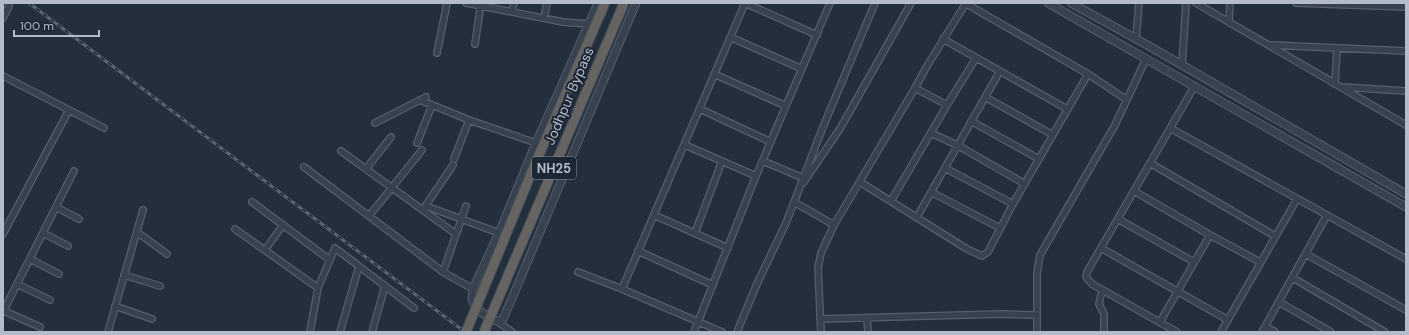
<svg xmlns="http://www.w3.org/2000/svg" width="1409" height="335" font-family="'DM Sans',sans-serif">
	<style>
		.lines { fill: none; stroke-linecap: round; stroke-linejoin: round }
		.minor-casing { stroke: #565f6c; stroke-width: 8 }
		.tertiary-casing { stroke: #565f6c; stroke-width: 9 }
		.minor { stroke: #38414e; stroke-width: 5.5 }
		.tertiary { stroke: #38414e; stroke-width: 7 }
		.rail-casing { stroke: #5a6575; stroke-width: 3 }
		.rail { stroke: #1d2633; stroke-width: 1.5; stroke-dasharray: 4.5; stroke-linecap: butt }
		.trunk-bridge-casing { stroke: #434c59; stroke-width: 11; stroke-linecap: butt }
		.trunk-bridge { stroke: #656462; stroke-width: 9 }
		.labels { text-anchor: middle; stroke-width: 4; stroke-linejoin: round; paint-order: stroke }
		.shield { fill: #1d2633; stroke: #878f9c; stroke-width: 1 }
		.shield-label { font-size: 13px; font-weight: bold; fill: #b4bcc9 }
		.street-label { font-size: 14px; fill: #b4bcc9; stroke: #1d2633 }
	</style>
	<rect width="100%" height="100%" fill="#242f3e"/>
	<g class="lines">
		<g class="minor-casing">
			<path id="minor" d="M466 3 563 22 588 24
				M745 3 817 35
				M965 3 1088 74 1127 100
				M1196 3 1406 125
				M1296 3 1406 7
				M512 12 514 3
				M3 18 9 6
				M544 18 547 3
				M1229 22 1230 3
				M730 37 802 69
				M943 39 1067 109
				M1136 39 1139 3
				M475 44 481 3
				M1270 45 1406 51
				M437 53 447 3
				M1182 65 1186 3
				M714 74 786 106
				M3 76 104 128
				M1335 84 1337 48
				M1342 87 1406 91
				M915 88 947 105
				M985 97 1053 135
				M420 100 469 120 536 143
				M700 109 771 142
				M971 121 1039 159
				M375 123 426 97
				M1170 128 1406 259
				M931 133 957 145 1025 184
				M417 143 432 105
				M685 145 756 176
				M341 151 456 234
				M454 159 469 120
				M763 161 803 178
				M1150 163 1275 236
				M304 167 443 272 473 289
				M945 168 1013 204
				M366 169 391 137
				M804 182 841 127 911 3
				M860 182 967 249 982 256 988 252 1013 204 1088 74
				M1134 191 1210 235
				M931 192 1000 228
				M891 201 947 105 976 58
				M252 202 330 260
				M794 202 834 225
				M426 206 499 233
				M56 207 79 219
				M424 208 453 165
				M654 215 728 248
				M369 216 422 150
				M917 217 1000 71
				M1118 219 1194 262
				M235 229 318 288
				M137 232 167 254
				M43 233 68 246
				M695 233 722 161
				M3 234 69 110
				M1101 248 1228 320
				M265 250 283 225
				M638 251 713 285
				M1306 254 1406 310
				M30 259 59 274
				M443 272 466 206
				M578 272 622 289 722 332
				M124 275 160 286
				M1293 278 1385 332
				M17 284 50 300
				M622 289 745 3
				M1102 290 1099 304 1104 314V332
				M1279 302 1331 332
				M115 306 152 319
				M4 311 40 327
				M3 312 74 171
				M867 318 868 332
				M820 319 1001 314 1036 315
				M497 321 512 332
				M1160 322 1210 235 1260 262
				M1265 326 1275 332
				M108 332 143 210
				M310 332 318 288 335 248 414 308
				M340 332 359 266
				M372 332 385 286
				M694 332 756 176 830 3
				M737 332 756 286 786 223 823 127 875 3
				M821 332 818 268 821 253 834 225 915 88 927 66 966 3
				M1037 332V273L1040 255 1115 125 1146 59
				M1177 332 1092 284 1086 277 1087 272 1194 87
				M1221 332 1297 199
				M1262 332 1327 215"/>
		</g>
		<g class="tertiary-casing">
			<path id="tertiary" d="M598 3 536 143 499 233 473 289C473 292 472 296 472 299 474 309 488 318 497 321L503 319 513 296 636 3
				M1048 3 1406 207
				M1071 3 1149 46 1406 194"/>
		</g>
		<use href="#minor" class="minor"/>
		<use href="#tertiary" class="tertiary"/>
		<g class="rail-casing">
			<path id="rail" d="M29 3 465 332"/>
		</g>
		<use href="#rail" class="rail"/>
		<g class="trunk-bridge-casing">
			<path id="trunk-bridge" d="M466 332 535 164 605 3
				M484 332 624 3"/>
		</g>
		<use href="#trunk-bridge" class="trunk-bridge"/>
	</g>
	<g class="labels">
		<rect class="shield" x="532" y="157" width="44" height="22" rx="3"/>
		<g class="shield-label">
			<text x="554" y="173">NH25</text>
		</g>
		<g class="street-label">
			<text transform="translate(569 96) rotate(-67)" y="5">Jodhpur Bypass</text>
		</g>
	</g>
	<rect width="1409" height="335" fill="none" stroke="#b4bcc9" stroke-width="8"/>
	<path d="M14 30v6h85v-6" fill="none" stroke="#b4bcc9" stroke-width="2"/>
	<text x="20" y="30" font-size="12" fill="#b4bcc9" stroke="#1d2633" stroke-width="3" paint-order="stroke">100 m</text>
</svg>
